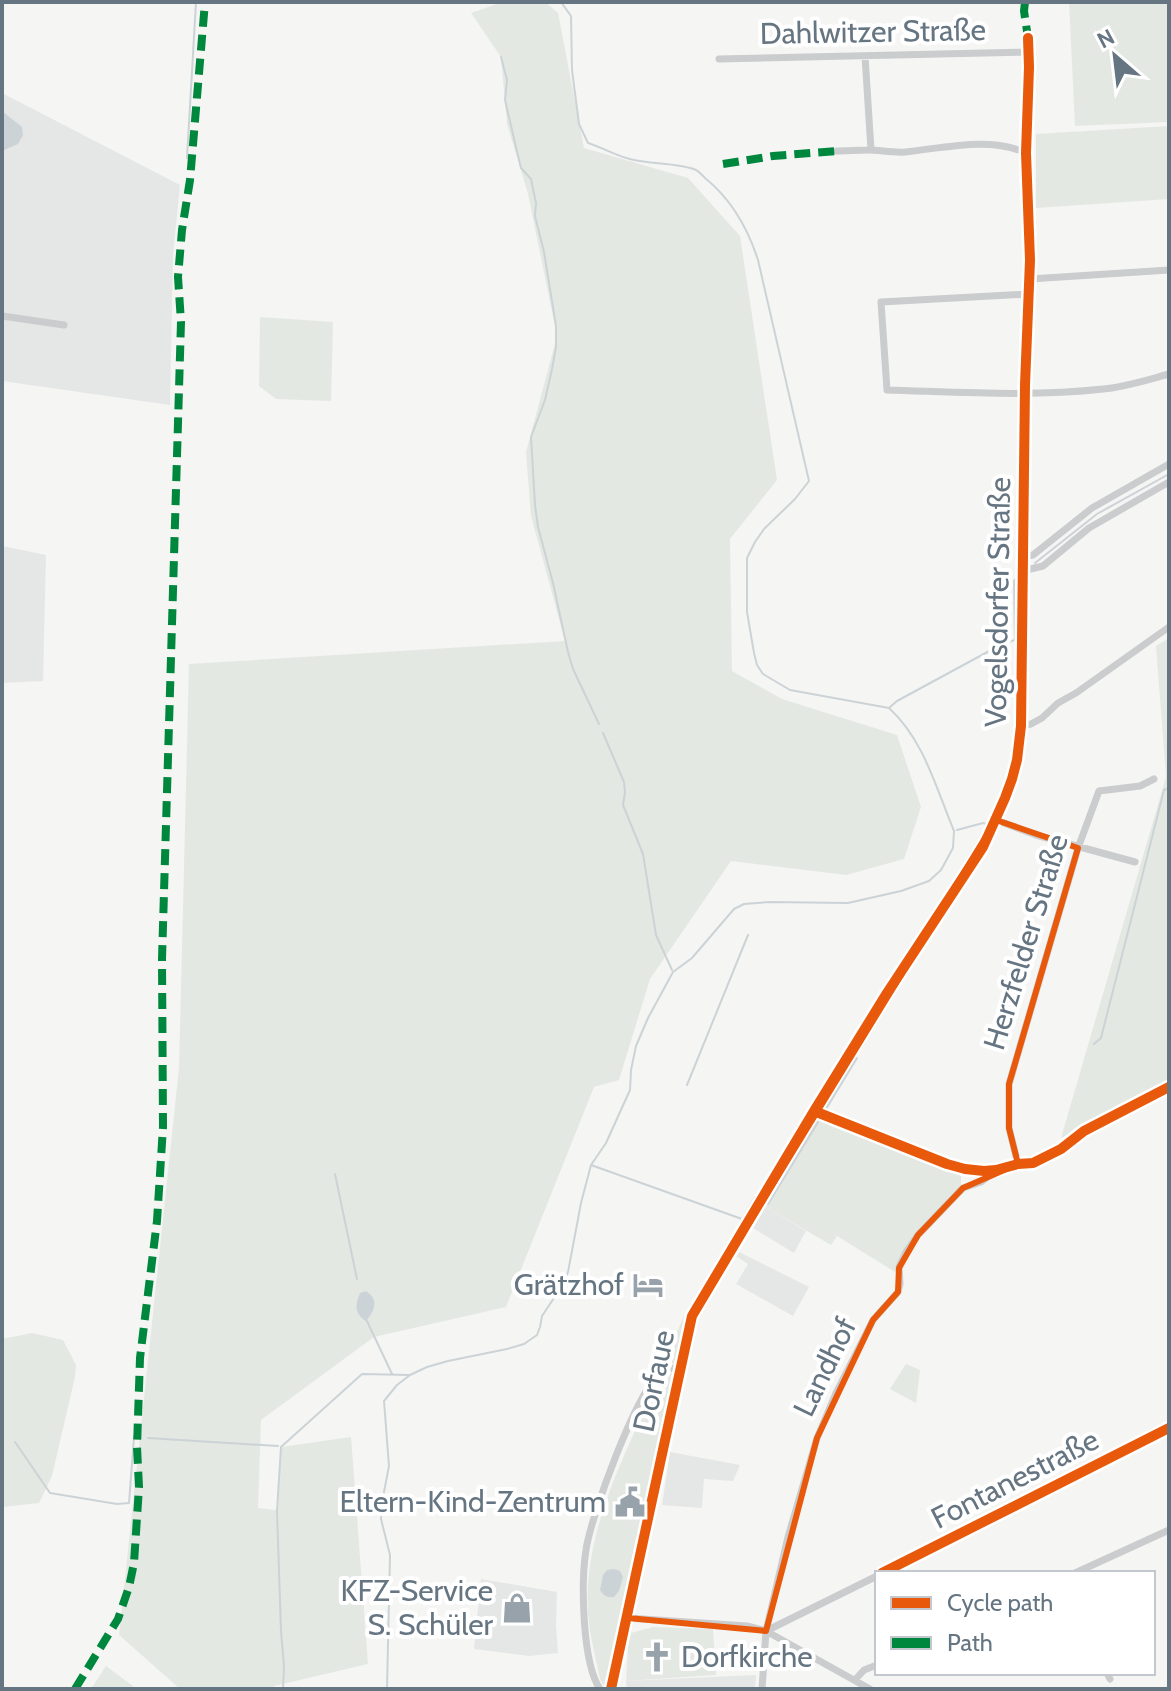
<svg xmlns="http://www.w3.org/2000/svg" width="1171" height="1691" font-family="Cabin,sans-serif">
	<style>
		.built { fill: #e5e6e6 }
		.green { fill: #e4e8e2 }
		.water { fill: #ccd3d6 }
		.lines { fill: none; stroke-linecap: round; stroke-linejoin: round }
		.stream { stroke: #ccd3d6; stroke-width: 2 }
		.street { stroke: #cacccd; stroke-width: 7 }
		.quiet { stroke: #00873e; stroke-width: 8; stroke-dasharray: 16 8; stroke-linecap: butt }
		.cycleway-casing { stroke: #fff; stroke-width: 15 }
		.cycleway { stroke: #e8590c; stroke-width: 10 }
		.marked { fill: none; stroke: #e8590c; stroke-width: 6; stroke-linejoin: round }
		.labels { text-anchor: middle; stroke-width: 8; stroke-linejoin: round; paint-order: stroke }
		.street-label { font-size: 30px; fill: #667582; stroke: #fff }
		.poi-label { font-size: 30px; fill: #667582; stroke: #fff; text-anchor: end }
	</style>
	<rect width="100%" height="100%" fill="#f5f5f4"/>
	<path class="built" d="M2 93 180 185 173 255 170 405 2 381Z
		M2 546 46 555 43 681 2 683Z
		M764 1206 806 1231 794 1253 753 1228Z
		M739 1252 809 1287 793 1316 736 1284 748 1264 736 1256Z
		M670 1452 740 1465 733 1481 704 1479 702 1508 662 1505Z
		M481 1579 557 1592 556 1624 558 1653 529 1656 474 1649Z
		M756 1675 755 1689H627L626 1681Z"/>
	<path class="green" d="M503 2H545L558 13 584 148 688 178 740 236 777 480 730 539 732 671 782 699 897 735 921 807 904 859 846 875 731 861 650 979 619 1080 594 1087 506 1307 374 1337 261 1420 258 1508 277 1510 281 1447 351 1437 368 1664 274 1686 272 1689H180L119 1635 179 1068 189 664 565 641 531 516 526 452 557 336 528 194 507 124 501 57 471 13Z
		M1069 2H1169V122L1075 126Z
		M1169 126V199L1036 208V134Z
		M260 317 333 322 331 401 276 399 259 386Z
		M1169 638V1087L1061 1138 1166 777 1156 646Z
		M819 1117 961 1176V1189L910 1243 895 1272 837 1236 831 1245 764 1206Z
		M684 1316 689 1319 677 1364 664 1363Z
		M32 1333 63 1340 76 1365 75 1377 52 1476 39 1503 2 1507V1339Z
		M906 1364 920 1370 916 1403 890 1389Z
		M677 1370 610 1681 607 1685H603L600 1679C596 1657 589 1634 588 1612 583 1532 625 1453 658 1382L662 1377Z
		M653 1627 713 1629 716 1675 626 1681 628 1647 631 1633Z
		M106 1666 133 1686 131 1689H91Z"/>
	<path class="water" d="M2 111 22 127 23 135 18 144 2 151Z
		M366 1291C379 1299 375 1311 366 1321 354 1313 355 1305 360 1293Z
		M614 1569 620 1571 623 1577 619 1591 614 1597C607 1598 604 1596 600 1590L603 1575 607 1570Z"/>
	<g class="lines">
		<path class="stream" d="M501 57 507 80 505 100 515 143 521 168 531 179 536 203 535 216 544 252 556 326V347L552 369 545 400 531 437 535 505 538 527 553 583 568 652 573 669 599 724
			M187 158 196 2
			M1035 563 1097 514 1169 474
			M889 708 897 701 1004 643 1015 640 1014 581 1017 578
			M603 733 624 782 625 792 623 805 643 854 656 935 672 970
			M957 830 983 823 986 824
			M1094 1044 1101 1038 1164 790 1169 788
			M687 1085 748 935
			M826 1109 857 1058
			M591 1165 742 1219 755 1197
			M335 1174 357 1279
			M768 1204 820 1119
			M366 1319 392 1374
			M148 1438 278 1446
			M15 1442 50 1493 117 1504 129 1503 134 1437
			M283 1689 284 1666 281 1631 277 1511 281 1447 362 1374 409 1375
			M387 1689 390 1555 381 1519 383 1497 389 1466 384 1401 397 1385 410 1375 427 1367 448 1361 507 1349 524 1344 537 1335 540 1327 542 1316 562 1286 568 1272 581 1203 591 1165 606 1143 630 1090 631 1070 636 1046 648 1018 673 972 692 958 734 909 744 904 769 902 848 903 901 891 929 881 941 870 953 848 954 831C936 788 924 740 889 708L790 690 763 674 757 665 754 653 747 612V558L755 542 764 529 795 499 809 481 758 260C748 229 731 199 705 178 702 175 700 172 696 170 681 163 651 164 634 160 618 157 604 148 588 143L579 124 572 70 571 16 561 2"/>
		<path class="street" d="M865 56 871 150
			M719 59 1029 52
			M837 151C847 151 857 150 868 150 880 150 892 153 905 152 944 148 990 136 1026 153
			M1030 279 1169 270
			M1028 294 881 302 887 390C958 392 1031 397 1103 389 1125 387 1147 380 1169 374
			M2 316 64 325
			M1023 557 1033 555 1092 508 1169 464
			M1022 571 1043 566 1089 528 1169 482
			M1021 726 1031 724 1042 718 1058 703 1076 693 1169 627
			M996 820 1036 835 1135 862
			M814 1111 947 1164 965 1169 984 1171 996 1170 1018 1164 1033 1163 1061 1149 1084 1131 1169 1087
			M1018 1164 1009 1128V1084L1078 848 1099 791 1140 786 1154 779
			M882 1573 1169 1428
			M1075 1573 1169 1530
			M628 1618 747 1626 766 1631 870 1689
			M766 1631 877 1576
			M1107 1673 1110 1679
			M855 1680 864 1670 877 1665
			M600 1689C582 1663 581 1582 586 1550 590 1519 638 1385 663 1371 668 1368 675 1368 681 1369
			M611 1689 692 1316 814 1111 887 993 983 847 1005 798 1012 779 1017 760 1021 726 1025 385 1030 260 1026 153 1029 67 1028 38
			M762 1689 766 1631 788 1537 817 1438 836 1393 873 1320 898 1292 900 1284 899 1267 906 1252 918 1235 963 1188 981 1182 996 1170"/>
		<path class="quiet" d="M1025 2 1024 11 1028 38
			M723 164 773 156 837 151
			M75 1689 118 1619 129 1587 134 1563 139 1487 137 1447 140 1358 157 1221 163 1127 162 959 181 322 178 277 182 230 190 180 205 2"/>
		<g class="cycleway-casing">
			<path id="cycleway" d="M814 1111 947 1164 965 1169 984 1171 996 1170 1018 1164 1033 1163 1061 1149 1084 1131 1169 1087
				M882 1573 1169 1428
				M611 1689 692 1316 814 1111 887 993 983 847 1005 798 1012 779 1017 760 1021 726 1025 385 1030 260 1026 153 1029 67 1028 38"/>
		</g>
		<use href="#cycleway" class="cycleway"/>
	</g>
	<path class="marked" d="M996 820 1078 848 1009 1084V1128L1018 1164 963 1188 918 1235 899 1268 898 1292 873 1320 817 1438 766 1631 628 1618 692 1316Z"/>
	<defs>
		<g id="hotel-bare" transform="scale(2.4)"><path d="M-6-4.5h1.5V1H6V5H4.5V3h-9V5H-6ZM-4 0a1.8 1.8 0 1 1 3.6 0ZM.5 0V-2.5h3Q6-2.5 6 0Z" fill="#98a2aa" stroke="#fff" stroke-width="2.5" paint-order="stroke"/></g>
		<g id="civic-bare" transform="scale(2.4)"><path d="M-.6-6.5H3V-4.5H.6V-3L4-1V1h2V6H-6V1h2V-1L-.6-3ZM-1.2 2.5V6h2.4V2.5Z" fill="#98a2aa" stroke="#fff" stroke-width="2.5" paint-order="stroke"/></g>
		<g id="shop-bare" transform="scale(2.4)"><path d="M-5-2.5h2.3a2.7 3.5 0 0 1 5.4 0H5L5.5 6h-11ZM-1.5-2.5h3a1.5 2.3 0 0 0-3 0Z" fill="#98a2aa" stroke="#fff" stroke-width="2.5" paint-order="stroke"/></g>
		<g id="church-bare" transform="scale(2.4)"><path d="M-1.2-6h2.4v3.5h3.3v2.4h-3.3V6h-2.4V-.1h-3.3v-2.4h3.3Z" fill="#98a2aa" stroke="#fff" stroke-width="2.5" paint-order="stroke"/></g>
	</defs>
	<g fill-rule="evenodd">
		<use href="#hotel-bare" x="648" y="1285"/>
		<use href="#civic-bare" x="630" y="1502"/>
		<use href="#shop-bare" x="517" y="1608"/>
		<use href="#church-bare" x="657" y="1657"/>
	</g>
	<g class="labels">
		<g class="street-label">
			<text transform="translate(873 32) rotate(-1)" y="10">Dahlwitzer Straße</text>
			<text transform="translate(998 602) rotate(-89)" y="10">Vogelsdorfer Straße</text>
			<text transform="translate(1026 942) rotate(-73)" y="10">Herzfelder Straße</text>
			<text transform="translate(825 1367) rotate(-64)" y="10">Landhof</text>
			<text transform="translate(654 1381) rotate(-78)" y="10">Dorfaue</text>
			<text transform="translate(1015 1479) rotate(-27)" y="10">Fontanestraße</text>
		</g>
		<g class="poi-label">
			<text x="624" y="1295">Grätzhof</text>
			<text x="606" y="1512">Eltern-Kind-Zentrum</text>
			<text x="493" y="1601">KFZ-Service<tspan x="493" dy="34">S. Schüler</tspan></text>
			<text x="681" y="1667" text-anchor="start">Dorfkirche</text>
		</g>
	</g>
	<rect width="1171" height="1691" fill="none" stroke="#667582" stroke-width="8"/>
	<rect x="875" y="1571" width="280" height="104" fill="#ffffff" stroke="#c2c8cd" stroke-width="2"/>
	<rect x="891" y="1597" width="40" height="12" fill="#e8590c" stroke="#c2c8cd" stroke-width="2"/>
	<text x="947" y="1611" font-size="24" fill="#667582">Cycle path</text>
	<rect x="891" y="1637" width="40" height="12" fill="#00873e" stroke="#c2c8cd" stroke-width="2"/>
	<text x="947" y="1651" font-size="24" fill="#667582">Path</text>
	<g transform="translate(1115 56) rotate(332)" stroke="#ffffff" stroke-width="6" paint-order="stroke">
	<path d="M0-6L14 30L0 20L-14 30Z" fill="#667582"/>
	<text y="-12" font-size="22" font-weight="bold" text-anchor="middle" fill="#667582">N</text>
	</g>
</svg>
